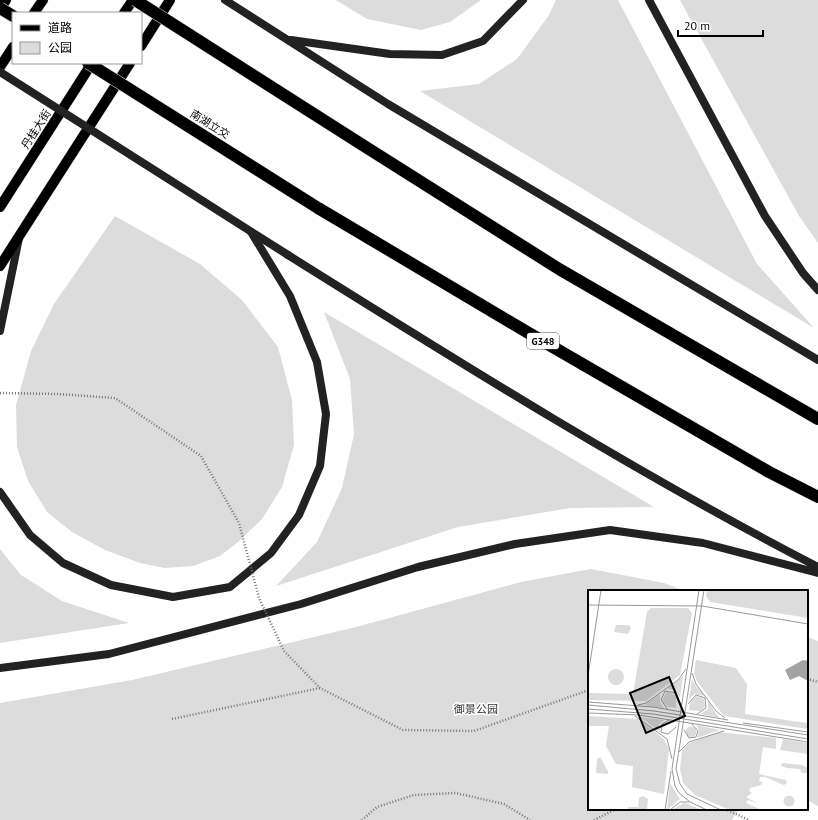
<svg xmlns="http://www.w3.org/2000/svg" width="818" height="820" font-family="'PT Sans','Noto Sans SC',sans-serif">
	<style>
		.green { fill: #dcdcdc }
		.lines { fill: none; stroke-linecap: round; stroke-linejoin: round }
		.primary-casing { stroke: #dbdbdb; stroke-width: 11 }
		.highway-casing { stroke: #dbdbdb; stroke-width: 13 }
		.path { stroke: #777; stroke-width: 2.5; stroke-dasharray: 1 2; stroke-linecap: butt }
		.secondary { stroke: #222; stroke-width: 8 }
		.primary { stroke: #000; stroke-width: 10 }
		.highway { stroke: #000; stroke-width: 12 }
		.highway-bridge-casing { stroke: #dbdbdb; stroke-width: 13; stroke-linecap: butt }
		.path-bridge { stroke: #777; stroke-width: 2.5; stroke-dasharray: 1 2; stroke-linecap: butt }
		.secondary-bridge { stroke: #222; stroke-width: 8 }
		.highway-bridge { stroke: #000; stroke-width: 12 }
		.labels { text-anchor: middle; stroke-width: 3; stroke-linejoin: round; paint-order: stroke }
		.shield { fill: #fff; stroke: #4c4c4c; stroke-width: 1 }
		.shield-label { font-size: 10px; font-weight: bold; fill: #000 }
		.street-label { font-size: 11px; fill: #000; stroke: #fff }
		.park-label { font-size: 11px; fill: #333; stroke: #fff }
		.inset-road { fill: none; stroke: #999; stroke-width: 1 }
		.view { fill: #000; fill-opacity: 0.15; stroke: #000; stroke-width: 2 }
		.inset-edge { fill: none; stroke: #000; stroke-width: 2 }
	</style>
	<rect width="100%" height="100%" fill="#fff"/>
	<path class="green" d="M336 0H481L450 22 421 30 367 19Z
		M556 0H618L757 264 814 328 420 91 479 84 517 59 549 15Z
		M680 0H818V243L799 216Z
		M115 216 200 264 242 300 278 347 292 400 294 445 282 487 262 519 238 542 220 556 193 566 165 568 140 563 105 550 72 532 47 512 28 481 17 447 16 405 31 351 54 304Z
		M324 312 654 507 570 508 458 527 276 586 317 542 342 488 354 434 350 379Z
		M0 549 21 575 62 601 129 623 0 643Z
		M591 569 664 583 685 591H589V809H739L732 820H0V703L132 680 356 627 521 582Z
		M807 637 818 641V806L807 800Z"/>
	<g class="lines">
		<g class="primary-casing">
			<path id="primary" d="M0 10 6 0
				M34 13 43 0
				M124 13 133 0
				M141 46 170 0
				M0 67 13 47
				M0 207 92 63
				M0 266 130 63"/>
		</g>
		<g class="highway-casing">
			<path id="highway" d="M361 144 559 269 818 419
				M318 208 527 332 769 472 818 497"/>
		</g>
		<path class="path" d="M807 679 818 682
			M172 719 320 688
			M725 809 749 820
			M362 820 377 807 414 795 456 793 504 804 530 820
			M594 820 616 809"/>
		<path class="secondary" d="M225 0 388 104 818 360
			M649 0 765 216 803 273 818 290
			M291 40 390 54 442 55 483 41 523 0
			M288 255C462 364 636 473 818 567
			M0 331 19 238
			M0 492 30 535 63 563 111 585 173 597 230 587 271 553 299 515 320 466 326 414 317 362 290 296 251 232
			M0 668 109 654 301 604 418 567 515 544 610 530 703 543 818 573"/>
		<use href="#primary" class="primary"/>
		<use href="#highway" class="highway"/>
		<g class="highway-bridge-casing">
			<path id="highway-bridge" d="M135 0 361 144
				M0 8 13 16
				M88 63 318 208"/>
		</g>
		<path class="path-bridge" d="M0 393 58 394 115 398 201 456 239 523 259 598 284 651 320 688 403 730 474 731 589 690"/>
		<path class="secondary-bridge" d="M0 72 288 255"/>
		<use href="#highway-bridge" class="highway-bridge"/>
	</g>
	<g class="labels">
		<rect class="shield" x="527" y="333" width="32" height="16" rx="3"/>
		<g class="shield-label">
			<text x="543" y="345">G348</text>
		</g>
		<g class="street-label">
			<text transform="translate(210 124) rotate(32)" y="4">南湖立交</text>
			<text transform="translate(36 129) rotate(-57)" y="4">丹桂大街</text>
		</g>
		<g class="park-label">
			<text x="476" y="713">御景公园</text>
		</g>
	</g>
	<g transform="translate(588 590)">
		<rect width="220" height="220" fill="#fff"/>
		<path d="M119 0H220V28L122 12 118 6ZM63 18H100L104 23 92 85 58 111 2 110 0 103 45 104 59 22ZM41 35 43 38 40 44 26 42 28 35ZM108 70 148 78 159 94 157 124 219 133 220 139 136 126 110 93 106 84ZM20 87a8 8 0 1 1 16 0a8 8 0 1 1-16 0ZM95 86 92 108 87 100 79 99ZM104 89 108 96 117 106 107 104 101 109ZM78 102 88 105V118L80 117 74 111ZM72 104V112L76 118 56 115ZM108 106 116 109 117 117 112 121 101 120 102 113ZM120 111 127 122 132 128 113 124 120 119ZM0 126 50 129 75 148 81 159 76 204 44 197 45 176 28 174 18 156 21 136H0ZM52 127 76 130 71 134 72 142ZM108 135 132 140 109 148 111 140ZM97.5 142a5.5 5.5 0 1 1 11 0a5.5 5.5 0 1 1-11 0ZM131 142 188 148V159L175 157 171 184 198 190 199 193 196 195 177 187H172L171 191 175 192 173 195 162 198 161 201 164 203 158 207 169 213 160 210 158 213 174 220H142L107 205 95 193 92 179 94 160 101 153ZM195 149 220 153V164L192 160ZM12 167 20 181V184L8 183 9 169ZM194 173 214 175 220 178V183H214L212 179 199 178 193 176ZM82 193 92 209 79 220ZM195.5 211a5.5 5.5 0 1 1 11 0a5.5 5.5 0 1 1-11 0ZM55 206 60 209 59 220 40 219V217H50L51 208ZM96 213 100 214 113 220H84Z" fill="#dcdcdc"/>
		<path d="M215 70 220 71V91L211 86 202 90 197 80Z" fill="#a3a3a3"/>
		<path class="inset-road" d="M111 0 84 179 87 196 91 203 102 212 119 220M116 0 88 179 92 194 99 204 133 220M0 15 114 16 220 34M104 83 108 94 128 121 137 128M0 86 13 0M0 112 65 117 140 130M100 114 108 105 117 108 118 118 109 124M0 115 66 121 220 145M50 115 58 113 90 90 98 79M0 119 65 124 220 149M80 120 73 110 77 101 88 103 92 115M0 123 51 125 220 152M47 126 79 149 84 169M81 130 74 134 73 142 80 144 88 137M155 133 220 142M96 140 101 148 108 147 110 141 103 133M91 162 101 152 136 141M77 220 83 181M82 220 92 212H101"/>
		<path class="view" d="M81 87 97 126 58 143 42 103Z"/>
		<rect width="220" height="220" class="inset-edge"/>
	</g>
	<rect x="12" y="12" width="130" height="52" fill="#ffffff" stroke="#999999"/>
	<rect x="20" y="25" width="20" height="6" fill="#000000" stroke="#999999"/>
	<text x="48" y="32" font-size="12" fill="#000000">道路</text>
	<rect x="20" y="42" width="20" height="12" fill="#dcdcdc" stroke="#999999"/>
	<text x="48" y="52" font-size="12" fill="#000000">公园</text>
	<path d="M678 30v6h85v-6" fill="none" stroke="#000000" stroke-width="2"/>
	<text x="684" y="30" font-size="12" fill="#000000" stroke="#ffffff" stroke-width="3" paint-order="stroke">20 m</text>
</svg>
